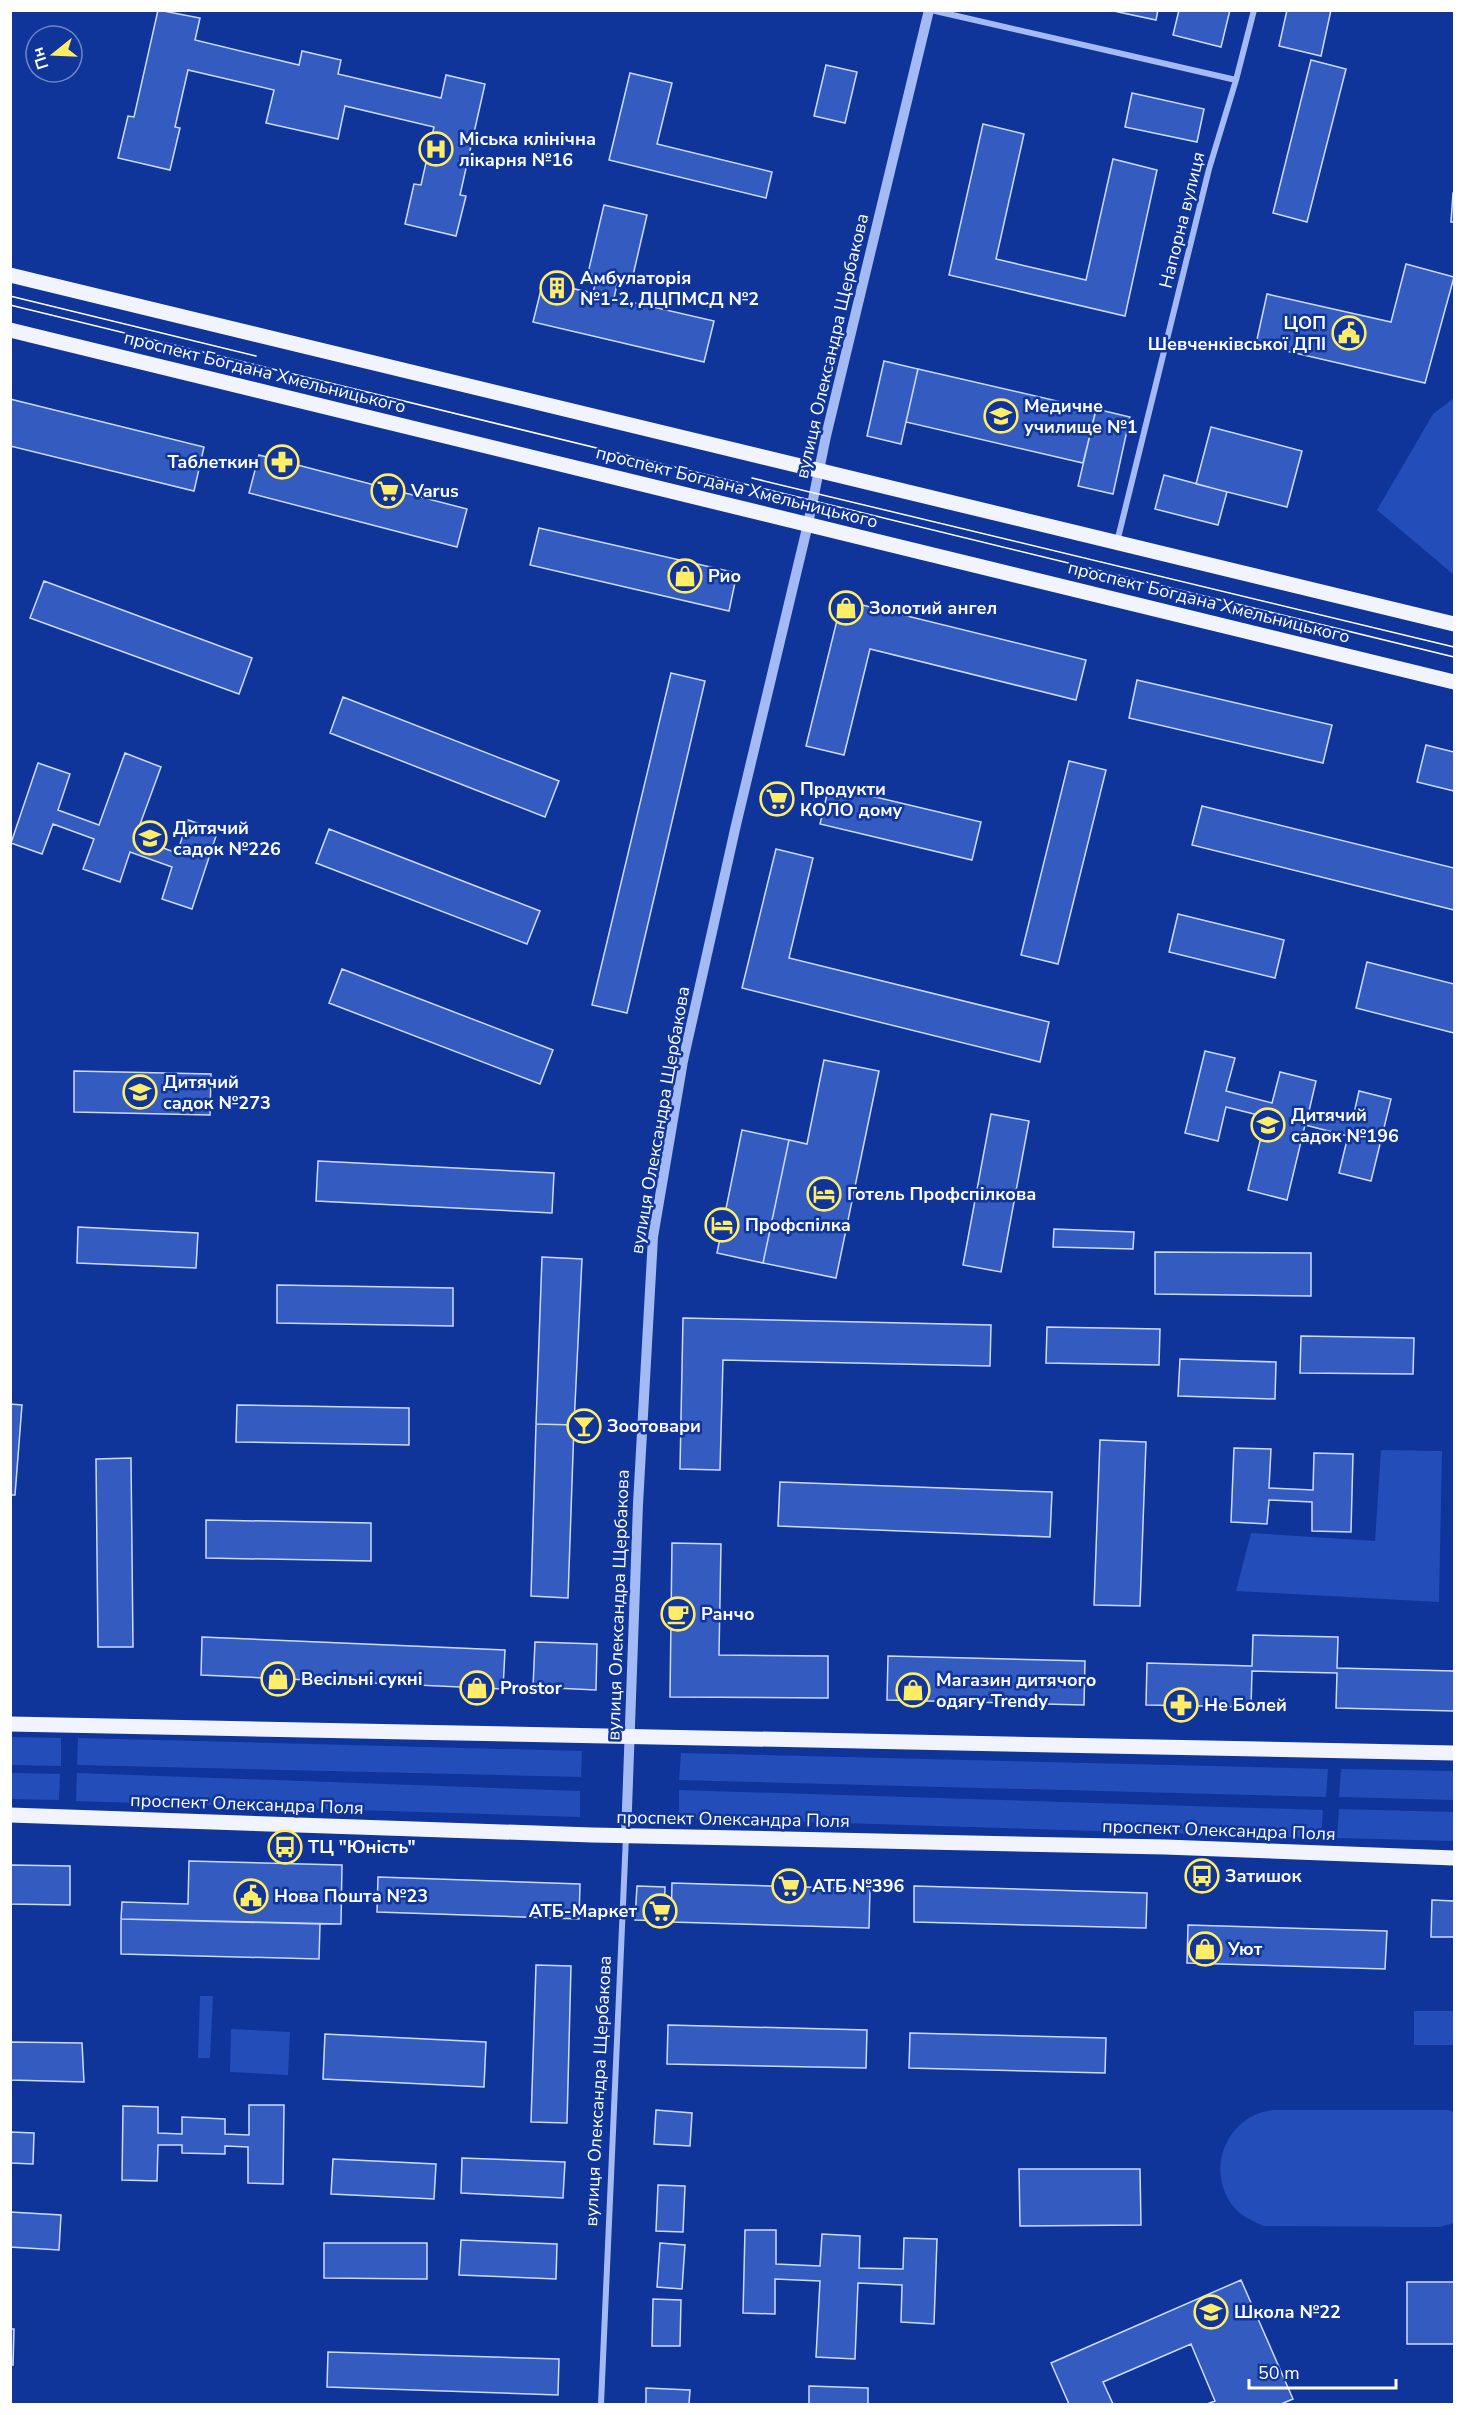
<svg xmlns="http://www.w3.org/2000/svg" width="1465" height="2415" font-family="'Nunito Sans',sans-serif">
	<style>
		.green { fill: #234db8 }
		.building { fill: #345bc0; stroke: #ccdafe; stroke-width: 1.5 }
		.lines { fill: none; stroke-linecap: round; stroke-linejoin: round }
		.minor { stroke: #a3baf4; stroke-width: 6 }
		.tertiary { stroke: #a3baf4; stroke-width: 10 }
		.primary { stroke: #f1f4ff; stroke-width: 15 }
		.tram { stroke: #fff; stroke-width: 1.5 }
		.labels { text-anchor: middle; stroke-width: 5; stroke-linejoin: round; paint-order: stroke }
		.poi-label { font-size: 18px; font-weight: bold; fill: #fff; stroke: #10359a; text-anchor: start }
		.street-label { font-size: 18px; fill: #fff; stroke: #10359a }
	</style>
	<rect width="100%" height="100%" fill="#10359a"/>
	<path class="green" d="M1454 398V575L1377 510 1433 414Z
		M1381 1450 1442 1451 1439 1602 1236 1591 1251 1533 1375 1541Z
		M11 1737 61 1738V1766L11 1765Z
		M78 1738 582 1751 581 1777 77 1765Z
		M681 1753 1328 1769 1326 1797 679 1780Z
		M1341 1769 1454 1771V1800L1339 1797Z
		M11 1773 60 1774 59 1800 11 1799Z
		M77 1773 580 1791V1817L76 1801Z
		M679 1790 1323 1810 1321 1838 679 1818Z
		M1339 1809 1454 1812V1841L1337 1838Z
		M200 1996H213L210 2058H198Z
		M1414 2011H1454V2045H1414Z
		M231 2029 290 2032 288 2075 230 2072Z
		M1273 2110H1448L1454 2112V2223L1440 2227 1264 2226C1252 2221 1241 2216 1233 2206 1209 2176 1221 2130 1255 2115 1260 2112 1267 2111 1273 2110Z"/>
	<path class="building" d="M158 10 200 18 195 40 299 65 302 51 341 60 338 74 441 98 446 75 485 84 460 195 466 196 456 236 405 224 414 184 421 185 434 127 345 106 338 139 266 123 274 90 188 70 175 127 180 128 170 170 118 158 128 116 134 117Z
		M1109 10H1158L1156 20Z
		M1179 10H1230L1221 47 1173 35Z
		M1287 10H1331L1321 56 1279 46Z
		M1311 60 1346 69 1307 222 1273 213Z
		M826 65 857 72 845 123 814 116Z
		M630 73 672 83 657 144 772 172 766 198 609 160Z
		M1132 93 1204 109 1197 142 1125 127Z
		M983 124 1024 134 996 259 1086 280 1113 159 1157 170 1125 316 949 275Z
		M1453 193H1454V222H1451Z
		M604 205 647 215 631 284 618 280 614 298 714 321 704 362 533 322 543 282 593 293 597 276 588 273Z
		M1406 264 1454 277 1425 383 1256 344 1267 294 1391 322Z
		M884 361 918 369 901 444 867 436Z
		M918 369 1096 410 1083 463 906 422Z
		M10 399 204 447 194 491 10 446Z
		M1096 409 1130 417 1113 494 1078 486Z
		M1211 427 1302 451 1287 507 1196 484Z
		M259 455 467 509 457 547 249 493Z
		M1164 475 1227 492 1218 525 1155 509Z
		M539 528 737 573 729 611 530 565Z
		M44 581 252 658 239 694 30 618Z
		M842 600 1086 660 1076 700 870 649 844 755 806 746Z
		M671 673 705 681 627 1013 592 1005Z
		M1137 680 1332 725 1323 763 1129 718Z
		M343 697 559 781 545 817 330 733Z
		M1426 745 1454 752V791L1417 782Z
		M125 753 161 767 135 838 177 853 188 820 218 830 192 909 162 899 172 867 130 852 120 882 83 869 94 839 53 824 42 854 11 843 38 763 70 774 58 810 99 825Z
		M1069 761 1106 770 1058 964 1021 955Z
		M829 786 981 822 972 860 820 824Z
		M1202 806 1454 868V910L1192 845Z
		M329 829 540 911 527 944 316 863Z
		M776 849 813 858 789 958 1049 1022 1040 1062 742 988Z
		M1178 914 1284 940 1275 978 1169 952Z
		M1367 962 1454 984V1033L1356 1008Z
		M342 969 553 1050 540 1084 329 1003Z
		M1205 1051 1235 1058 1226 1091 1272 1103 1280 1072 1316 1081 1309 1111 1352 1122 1359 1091 1391 1099 1371 1181 1339 1173 1348 1136 1305 1125 1287 1200 1248 1190 1266 1117 1226 1107 1218 1141 1185 1133Z
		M824 1060 879 1071 836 1278 763 1263 789 1140 807 1144Z
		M74 1071 211 1074 210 1115 74 1112Z
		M991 1114 1029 1121 1001 1272 963 1265Z
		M742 1130 789 1140 763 1263 717 1253Z
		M318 1161 554 1173 552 1213 316 1201Z
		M78 1227 198 1233 196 1268 77 1263Z
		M1054 1229 1134 1232 1133 1249 1053 1247Z
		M1155 1252 1311 1253V1296L1155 1294Z
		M542 1257 582 1259 574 1425 536 1424Z
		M277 1285 453 1288V1326L277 1323Z
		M683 1318 991 1325 990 1366 723 1360 720 1470 680 1469Z
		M1047 1327 1160 1329 1159 1365 1046 1363Z
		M1301 1336 1414 1338 1413 1374 1300 1373Z
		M1180 1359 1276 1362 1275 1399 1178 1396Z
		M10 1404 22 1405 15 1495H10Z
		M237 1405 409 1408V1445L236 1442Z
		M536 1424 574 1425 568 1598 531 1596Z
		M1100 1440 1146 1442 1140 1606 1094 1605Z
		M1234 1448 1271 1449 1269 1488 1313 1490 1314 1453 1353 1454 1351 1532 1312 1531V1502L1269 1500 1267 1524 1231 1522Z
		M131 1458 133 1647H98L96 1459Z
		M780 1482 1052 1492 1050 1537 778 1526Z
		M206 1520 371 1523V1561L206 1558Z
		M672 1543 721 1544 719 1655 828 1656V1698L670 1697Z
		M1253 1635 1338 1637 1337 1668 1454 1671V1711L1336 1708 1337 1673 1252 1671 1251 1707 1146 1705 1147 1663 1252 1666Z
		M202 1637 505 1650 503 1689 201 1675Z
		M535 1642 597 1644 596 1690 533 1687Z
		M888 1656 1085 1661 1084 1705 887 1700Z
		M189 1861 342 1865 341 1924 121 1919 122 1902 188 1904Z
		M10 1865 70 1866V1905L10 1904Z
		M378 1877 580 1884 579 1919 377 1912Z
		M672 1883 870 1889 869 1928 671 1922Z
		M637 1886 665 1887 664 1921 635 1920Z
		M914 1886 1147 1893 1146 1928 914 1922Z
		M1432 1900 1454 1901V1937H1431Z
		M121 1919 320 1924 319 1959 121 1954Z
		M1188 1925 1387 1931 1385 1969 1187 1963Z
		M536 1965 571 1966 567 2123 531 2122Z
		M668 2025 867 2030 866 2068 667 2064Z
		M910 2033 1106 2038 1105 2073 909 2068Z
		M325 2034 486 2042 484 2087 323 2079Z
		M10 2042 82 2043 84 2082 10 2080Z
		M249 2105H284L283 2184 248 2183V2147L225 2146V2154L182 2153V2145H158L157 2181 122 2180 123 2106 158 2107V2133L182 2134V2117L225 2119V2134L249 2135Z
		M656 2110 692 2113 690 2146 654 2144Z
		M10 2132 34 2133 33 2164 11 2163Z
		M462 2158 565 2162 563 2198 461 2193Z
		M333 2159 436 2164 434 2199 331 2194Z
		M1019 2169H1140L1141 2225 1020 2226Z
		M658 2185 685 2186 683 2232 656 2231Z
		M10 2212 61 2215 59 2250 10 2247Z
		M745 2230H776V2264L820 2266 822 2234 860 2236 859 2268 903 2269 904 2238 937 2239 934 2324 901 2322 902 2285 858 2283 855 2359 816 2357 820 2281 775 2279V2314L743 2313Z
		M461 2240 557 2244 556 2279 459 2275Z
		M324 2243H427V2279L324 2278Z
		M660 2243 685 2245 682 2289 657 2287Z
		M1241 2280 1293 2399 1281 2404H1207L1215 2401 1191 2344 1103 2382 1113 2404H1069L1051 2363Z
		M1407 2282H1454V2344H1407Z
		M653 2299 681 2300 680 2346H652Z
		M10 2329H14L13 2365 10 2364Z
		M328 2352 559 2359 558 2395 327 2387Z
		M809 2386 868 2388V2404H809Z
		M646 2388 690 2390 689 2404H646Z"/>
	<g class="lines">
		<path class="minor" d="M931 10 1236 80
			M1117 542 1209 169 1236 80 1254 10
			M601 2404 626 1836"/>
		<path class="tertiary" d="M626 1836 638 1504 653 1237 683 1061 736 825 808 524 826 436 929 10"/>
		<path class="primary" d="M10 275 1454 624
			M10 330 1454 682
			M10 1724 1454 1753
			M10 1815 592 1835 1165 1847 1454 1858"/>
		<path class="tram" d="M10 296 256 356
			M10 305 1454 657
			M752 478 1454 647"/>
	</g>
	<defs>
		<g id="hospital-ring" transform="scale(1.725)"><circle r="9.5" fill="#10359a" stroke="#ffed67" stroke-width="1.5"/><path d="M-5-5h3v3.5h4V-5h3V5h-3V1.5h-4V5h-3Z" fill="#ffed67"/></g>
		<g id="building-ring" transform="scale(1.725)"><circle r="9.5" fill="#10359a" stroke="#ffed67" stroke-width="1.5"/><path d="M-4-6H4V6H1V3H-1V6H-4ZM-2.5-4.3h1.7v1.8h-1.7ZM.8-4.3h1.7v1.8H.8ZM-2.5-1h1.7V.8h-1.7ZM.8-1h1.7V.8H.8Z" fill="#ffed67"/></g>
		<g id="civic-ring" transform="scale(1.725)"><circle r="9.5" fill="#10359a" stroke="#ffed67" stroke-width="1.5"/><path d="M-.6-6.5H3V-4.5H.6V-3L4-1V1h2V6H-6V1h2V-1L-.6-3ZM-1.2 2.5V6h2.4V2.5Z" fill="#ffed67"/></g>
		<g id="university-ring" transform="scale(1.725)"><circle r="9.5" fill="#10359a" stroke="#ffed67" stroke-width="1.5"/><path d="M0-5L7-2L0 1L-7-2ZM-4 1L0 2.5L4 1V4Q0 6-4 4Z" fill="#ffed67"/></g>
		<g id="pharmacy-ring" transform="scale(1.725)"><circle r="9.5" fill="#10359a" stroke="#ffed67" stroke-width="1.5"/><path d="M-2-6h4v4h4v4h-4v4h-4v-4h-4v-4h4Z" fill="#ffed67"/></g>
		<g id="supermarket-ring" transform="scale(1.725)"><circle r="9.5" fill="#10359a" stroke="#ffed67" stroke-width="1.5"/><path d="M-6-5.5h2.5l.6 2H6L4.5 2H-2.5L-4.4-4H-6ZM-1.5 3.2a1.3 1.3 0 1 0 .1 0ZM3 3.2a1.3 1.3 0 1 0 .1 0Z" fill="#ffed67"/></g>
		<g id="shop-ring" transform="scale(1.725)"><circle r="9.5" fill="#10359a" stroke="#ffed67" stroke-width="1.5"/><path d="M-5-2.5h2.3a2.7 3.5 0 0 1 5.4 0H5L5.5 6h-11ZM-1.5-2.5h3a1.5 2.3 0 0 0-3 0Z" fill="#ffed67"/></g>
		<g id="school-ring" transform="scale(1.725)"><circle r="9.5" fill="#10359a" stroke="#ffed67" stroke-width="1.5"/><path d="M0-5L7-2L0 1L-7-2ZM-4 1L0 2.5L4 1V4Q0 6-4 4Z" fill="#ffed67"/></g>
		<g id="hotel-ring" transform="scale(1.725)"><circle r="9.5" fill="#10359a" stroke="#ffed67" stroke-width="1.5"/><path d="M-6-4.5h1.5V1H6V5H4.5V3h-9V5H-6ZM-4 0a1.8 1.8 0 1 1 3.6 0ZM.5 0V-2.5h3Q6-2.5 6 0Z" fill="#ffed67"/></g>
		<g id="bar-ring" transform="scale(1.725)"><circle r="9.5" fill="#10359a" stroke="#ffed67" stroke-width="1.5"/><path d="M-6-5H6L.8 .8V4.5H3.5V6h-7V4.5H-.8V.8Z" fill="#ffed67"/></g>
		<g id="cafe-ring" transform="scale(1.725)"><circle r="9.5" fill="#10359a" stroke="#ffed67" stroke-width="1.5"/><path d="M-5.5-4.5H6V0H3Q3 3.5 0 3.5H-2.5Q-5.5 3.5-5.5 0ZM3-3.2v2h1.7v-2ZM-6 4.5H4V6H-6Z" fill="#ffed67"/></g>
		<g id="bus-ring" transform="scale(1.725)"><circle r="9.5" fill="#10359a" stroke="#ffed67" stroke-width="1.5"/><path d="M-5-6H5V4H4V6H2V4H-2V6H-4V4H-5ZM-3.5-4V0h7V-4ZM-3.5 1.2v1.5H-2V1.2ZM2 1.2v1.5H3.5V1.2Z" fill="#ffed67"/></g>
	</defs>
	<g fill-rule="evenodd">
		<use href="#hospital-ring" x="436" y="149"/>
		<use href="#building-ring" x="557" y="288"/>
		<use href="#civic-ring" x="1349" y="333"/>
		<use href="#university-ring" x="1001" y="416"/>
		<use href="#pharmacy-ring" x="282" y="462"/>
		<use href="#supermarket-ring" x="388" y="491"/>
		<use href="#shop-ring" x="685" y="576"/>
		<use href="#shop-ring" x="846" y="608"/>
		<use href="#supermarket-ring" x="777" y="799"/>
		<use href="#school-ring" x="150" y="838"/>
		<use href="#school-ring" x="140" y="1092"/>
		<use href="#school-ring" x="1268" y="1125"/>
		<use href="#hotel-ring" x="824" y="1194"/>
		<use href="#hotel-ring" x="722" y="1225"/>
		<use href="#bar-ring" x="584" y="1426"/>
		<use href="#cafe-ring" x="678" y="1614"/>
		<use href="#shop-ring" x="278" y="1679"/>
		<use href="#shop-ring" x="477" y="1688"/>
		<use href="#shop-ring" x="913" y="1690"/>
		<use href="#pharmacy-ring" x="1181" y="1705"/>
		<use href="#bus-ring" x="285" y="1847"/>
		<use href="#bus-ring" x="1202" y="1876"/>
		<use href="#supermarket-ring" x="789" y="1886"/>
		<use href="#civic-ring" x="251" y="1896"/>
		<use href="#supermarket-ring" x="660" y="1911"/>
		<use href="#shop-ring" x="1205" y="1949"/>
		<use href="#school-ring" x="1211" y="2312"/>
	</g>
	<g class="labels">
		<g class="poi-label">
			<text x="459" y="145">Міська клінічна<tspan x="459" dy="21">лікарня №16</tspan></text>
			<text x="580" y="284">Амбулаторія<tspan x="580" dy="21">№1-2, ДЦПМСД №2</tspan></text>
			<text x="1326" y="329" text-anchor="end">ЦОП<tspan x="1326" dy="21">Шевченківської ДПІ</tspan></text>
			<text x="1024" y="412">Медичне<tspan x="1024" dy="21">училище №1</tspan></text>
			<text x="259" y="468" text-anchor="end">Таблеткин</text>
			<text x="411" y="497">Varus</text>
			<text x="708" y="582">Рио</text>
			<text x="869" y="614">Золотий ангел</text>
			<text x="800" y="795">Продукти<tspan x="800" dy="21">КОЛО дому</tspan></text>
			<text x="173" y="834">Дитячий<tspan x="173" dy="21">садок №226</tspan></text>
			<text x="163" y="1088">Дитячий<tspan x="163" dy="21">садок №273</tspan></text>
			<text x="1291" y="1121">Дитячий<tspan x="1291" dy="21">садок №196</tspan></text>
			<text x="847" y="1200">Готель Профспілкова</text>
			<text x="745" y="1231">Профспілка</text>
			<text x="607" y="1432">Зоотовари</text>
			<text x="701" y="1620">Ранчо</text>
			<text x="301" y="1685">Весільні сукні</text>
			<text x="936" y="1686">Магазин дитячого<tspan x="936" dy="21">одягу Trendy</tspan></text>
			<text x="500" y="1694">Prostor</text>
			<text x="1204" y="1711">Не Болей</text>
			<text x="308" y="1853">ТЦ "Юність"</text>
			<text x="1225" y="1882">Затишок</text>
			<text x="812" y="1892">АТБ №396</text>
			<text x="274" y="1902">Нова Пошта №23</text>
			<text x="637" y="1917" text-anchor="end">АТБ-Маркет</text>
			<text x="1228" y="1955">Уют</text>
			<text x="1234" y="2318">Школа №22</text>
		</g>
		<g class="street-label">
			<text transform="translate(1182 220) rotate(-76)" y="6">Напорна вулиця</text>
			<text transform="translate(832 346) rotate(-77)" y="6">вулиця Олександра Щербакова</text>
			<text transform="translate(265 372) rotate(14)" y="6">проспект Богдана Хмельницького</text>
			<text transform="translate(737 487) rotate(14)" y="6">проспект Богдана Хмельницького</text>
			<text transform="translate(1209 602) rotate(14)" y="6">проспект Богдана Хмельницького</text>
			<text transform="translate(660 1120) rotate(-80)" y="6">вулиця Олександра Щербакова</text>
			<text transform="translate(618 1605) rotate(-88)" y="6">вулиця Олександра Щербакова</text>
			<text transform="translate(247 1804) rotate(2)" y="6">проспект Олександра Поля</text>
			<text transform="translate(733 1819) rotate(1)" y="6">проспект Олександра Поля</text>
			<text transform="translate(1219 1830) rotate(2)" y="6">проспект Олександра Поля</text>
			<text transform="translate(598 2091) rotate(-87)" y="6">вулиця Олександра Щербакова</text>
		</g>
	</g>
	<rect width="1465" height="2415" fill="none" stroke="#ffffff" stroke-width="24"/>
	<g transform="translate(54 54) rotate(252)"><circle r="28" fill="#10359a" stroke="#7086c2" stroke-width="1.5"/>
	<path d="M0-4.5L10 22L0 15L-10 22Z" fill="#ffed67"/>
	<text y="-9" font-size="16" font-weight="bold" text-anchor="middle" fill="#ffffff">Пн</text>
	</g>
	<path d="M1249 2379v9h147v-9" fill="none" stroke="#ffffff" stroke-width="3"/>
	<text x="1258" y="2379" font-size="18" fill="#ffffff" stroke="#10359a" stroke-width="4.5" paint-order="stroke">50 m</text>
</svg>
